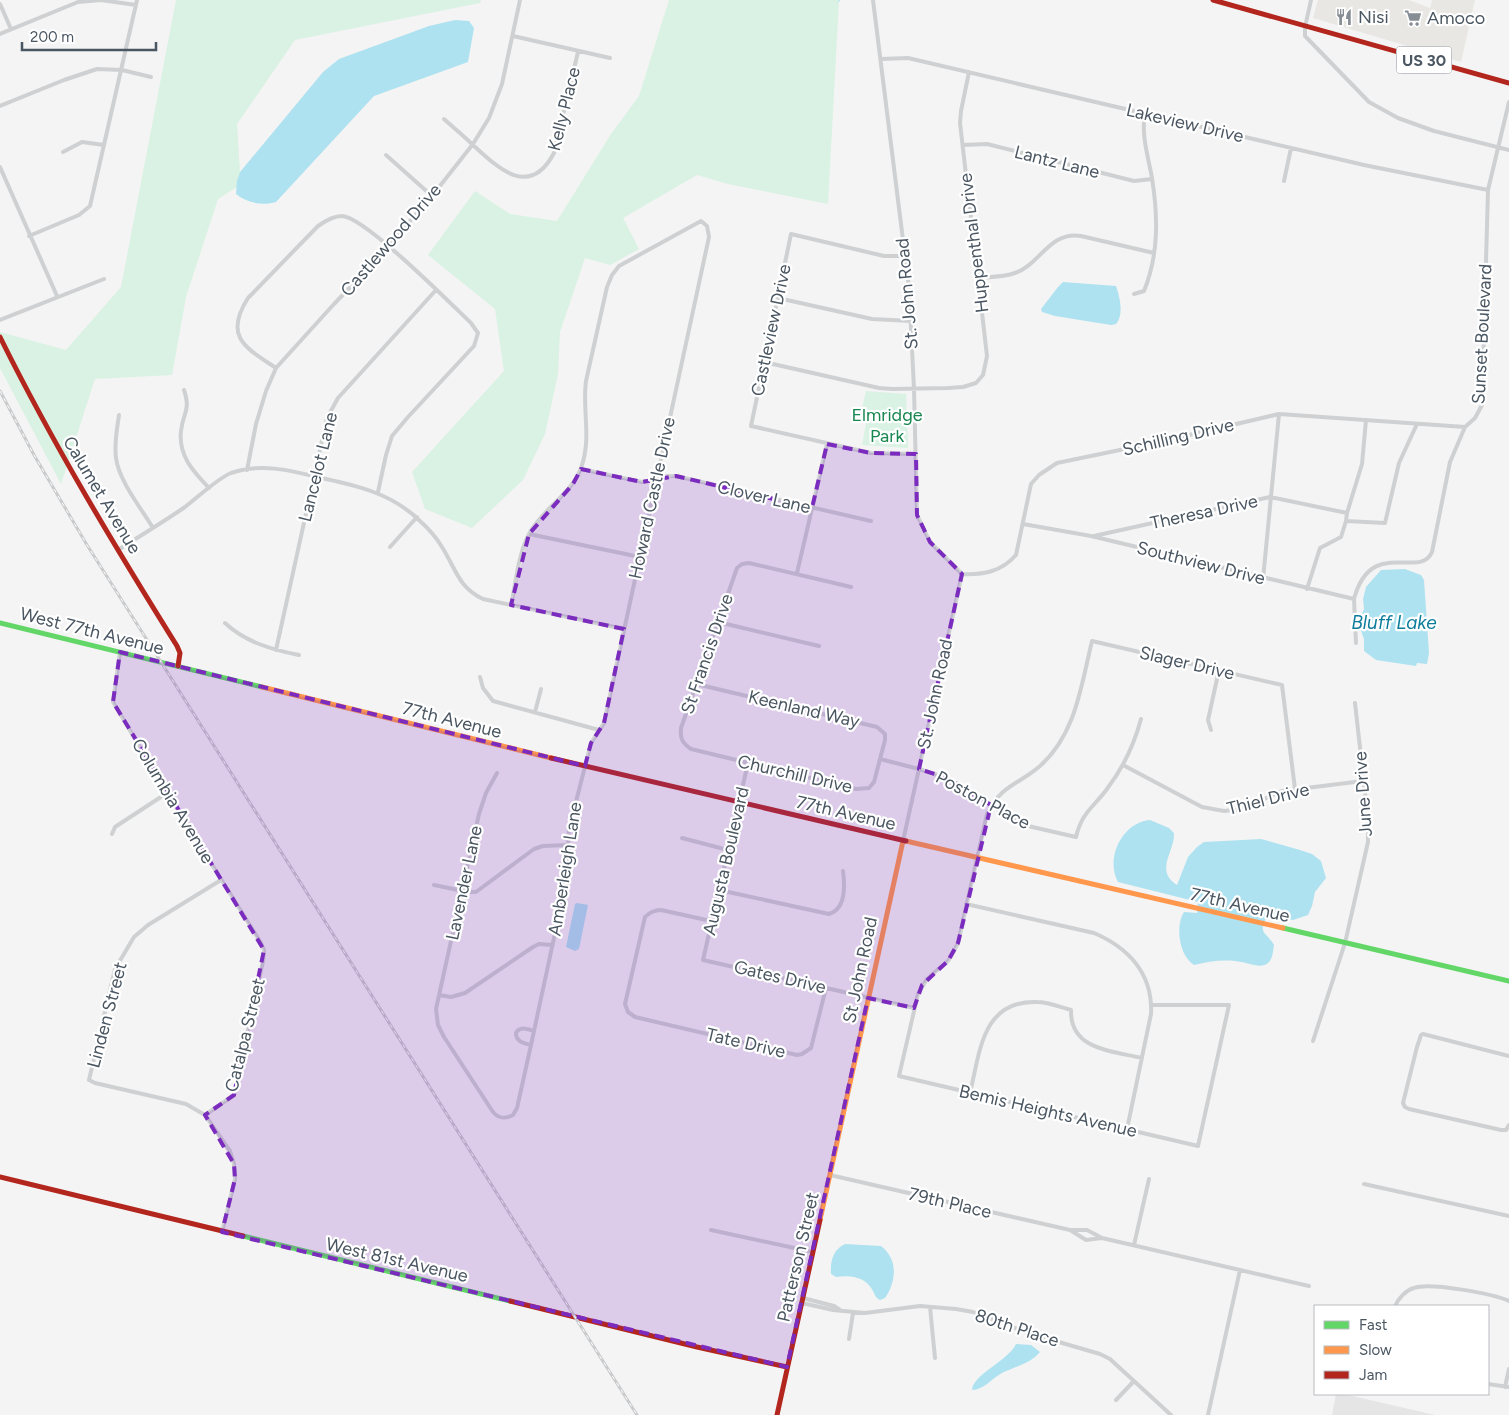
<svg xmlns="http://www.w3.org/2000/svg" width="1509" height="1415" font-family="Figtree,sans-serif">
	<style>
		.commercial { fill: #e8e7e3 }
		.education { fill: #e6e5e6 }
		.green { fill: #d9f2e3 }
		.water { fill: #aee2f0 }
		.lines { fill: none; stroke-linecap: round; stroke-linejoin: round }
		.stream { stroke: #aee2f0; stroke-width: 1 }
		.street { stroke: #ced0d2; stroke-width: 4 }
		.fast { stroke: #63d668; stroke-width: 5 }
		.slow { stroke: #ff974d; stroke-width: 5 }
		.jam { stroke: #b3261e; stroke-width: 5 }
		.rail-casing { stroke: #c9cacc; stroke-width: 3 }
		.rail { stroke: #fff; stroke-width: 1; stroke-dasharray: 4; stroke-linecap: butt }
		.marked { fill: #7b2cbf; fill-opacity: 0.2; stroke: #7b2cbf; stroke-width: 4; stroke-dasharray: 10 6; stroke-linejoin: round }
		.labels { text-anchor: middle; stroke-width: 4.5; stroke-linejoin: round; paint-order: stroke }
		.shield { fill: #fff; stroke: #808990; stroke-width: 1 }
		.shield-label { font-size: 16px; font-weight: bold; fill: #4a5661 }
		.poi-label { font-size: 18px; fill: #4a5661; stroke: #fff; text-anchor: start }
		.street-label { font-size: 18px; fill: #4a5661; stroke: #fff }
		.park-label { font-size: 18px; fill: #17864f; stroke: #fff }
		.water-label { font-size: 19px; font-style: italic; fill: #0c7c9b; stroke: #fff }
	</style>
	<rect width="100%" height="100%" fill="#f4f4f4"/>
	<path class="commercial" d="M1318 0H1409L1430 8 1432 0H1475L1461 62 1313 18Z"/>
	<path class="education" d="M1336 1394H1344L1435 1415H1332Z"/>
	<path class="green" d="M176 0H481L480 3 295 40 237 124 240 172 237 187 218 199 186 297 172 375 95 379 61 484 0 368V332L66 350 121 287Z
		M669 0H839L828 204 728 184 697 175 623 218 639 249 610 265 585 258 560 332 558 374 545 434 523 480 472 528 425 509 412 472 504 371 495 309 428 255 475 191 510 214 557 221 611 134 639 96Z
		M866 391 906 394 908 448 862 445 867 419 860 417Z"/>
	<path class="water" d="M455 20 469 21 474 28 468 62 374 96 276 202C262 206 247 203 236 194L237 181 240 172 323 72 339 59 429 26Z
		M1063 282 1116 286C1120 297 1124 315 1116 324L1111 325 1055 316 1042 312 1041 309 1058 287Z
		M1405 569 1421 575 1424 580 1429 653 1427 664 1417 663 1416 666 1376 660 1364 651V639L1360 628V618L1364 609 1363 599 1366 587 1381 570Z
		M1150 820 1169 828 1174 833C1175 852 1154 870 1177 885L1188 857 1197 847 1204 842 1261 839 1300 850 1312 854 1321 861 1326 878 1315 892 1312 906 1308 915 1293 920 1267 917C1257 934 1267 932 1274 945 1273 950 1273 959 1268 963 1261 969 1249 963 1241 962 1225 959 1210 961 1194 965 1179 956 1175 926 1184 912L1197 913 1198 902 1118 882C1105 859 1122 822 1150 820Z
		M577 903 588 905 579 949 575 951 566 947 575 904Z
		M845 1244 881 1246C899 1260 896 1282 885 1298L880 1300C875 1297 875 1295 873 1291 865 1276 850 1275 836 1277L831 1274C830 1262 833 1249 845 1244Z
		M1016 1344 1031 1345 1040 1352C1030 1364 1016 1366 1002 1373 992 1378 984 1390 972 1390 972 1375 1008 1361 1016 1344Z"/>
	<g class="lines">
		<path class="stream" d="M838 2 840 0"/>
		<path class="street" d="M873 0 909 288 914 389 917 515 930 542 962 574
			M1311 0 1305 27V36L1369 102 1398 118 1434 131 1509 150
			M0 4 11 29
			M0 34 78 2 101 0 136 5
			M513 36 610 58
			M881 59 908 58 1364 165 1488 190
			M0 106 64 80 97 69 122 70 151 77
			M444 119C454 128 464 136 473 145 500 170 530 198 554 153L578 52
			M963 145 987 144 1134 181 1152 179
			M63 152 82 142 104 145
			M386 155 432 196
			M0 167 57 296
			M1284 181 1291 148
			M29 236 79 215 90 206 137 0
			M905 256H884L791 234 751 426 871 453 916 454
			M979 278C991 277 1004 277 1015 273 1041 264 1049 231 1081 236L1154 253
			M1134 294 1144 291C1159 254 1158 216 1152 178 1148 156 1141 135 1145 113
			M778 298 872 319 911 321
			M0 320 104 279
			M764 362 879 388 893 389 948 388 963 387 976 383 983 375 987 356 960 123 961 111 969 72
			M276 368C246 348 223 337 248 298L318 226C325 221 333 216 342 216 365 217 451 304 471 323L478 333 474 346 408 417 392 436 386 455 378 492
			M184 390C191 411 183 412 181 431 178 456 194 472 209 488
			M119 415C117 429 114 443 116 458 119 481 141 508 153 528
			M581 469 642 482 649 481 662 476H676L871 521
			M247 470 256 424 266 391 276 368 334 304 366 271 432 196 473 144 489 118 502 84 520 0
			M1347 513 1362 464 1366 420
			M1023 524 1091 536 1354 599C1371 536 1420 580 1432 552L1450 462 1465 427 1475 418 1482 405 1488 190 1509 102
			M529 534 640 557
			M1094 536 1270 497 1347 513 1346 521 1385 523 1399 463 1417 424
			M390 547 417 517
			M118 550C140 536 163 522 185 507 197 498 218 478 231 473 260 463 289 470 317 477 355 485 392 493 420 521 429 529 436 537 442 547 456 569 458 587 483 599L624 629
			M797 573 827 444
			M962 574C983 575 1001 572 1016 555L1031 484 1039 475 1057 463 1168 440 1279 414 1465 427
			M1263 579 1279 414
			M1307 589 1320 548 1341 537 1346 521
			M1354 599 1356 643
			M718 622 819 646
			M225 623C245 642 273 650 299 655
			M276 650 327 418 338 398 436 290
			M120 652 113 702 167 793 261 943 264 950 263 961 234 1095 205 1115
			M480 677 483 688 493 701 599 730
			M696 684 877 727 885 734V740L874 782 869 788 856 789 691 749C682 743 680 738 681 728L737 568 742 564 749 563 851 587
			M535 712 541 689
			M1211 730 1208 720 1219 670
			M880 759 919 769 947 778 1016 821 1028 826 1076 837C1082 812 1093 808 1107 789 1123 768 1134 745 1141 719
			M748 763 703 960 914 1008
			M1123 765 1202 807 1224 811 1242 809 1282 791 1363 781
			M497 773 486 793 479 814 436 1009 438 1025 444 1037 493 1112C499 1119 505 1119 513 1115L517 1108 531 1045C524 1043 516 1042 516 1033 520 1026 527 1029 534 1031L566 882 569 829 591 743 604 723 709 237 707 226 701 221 619 266 612 275 607 287 586 381C582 411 592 438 581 468 571 495 542 509 529 534 518 555 516 582 511 605
			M112 834 115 827 167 793
			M682 838 728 850
			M903 841 962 574
			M221 880 148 925 134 937 115 969 89 1080 95 1083 186 1104 205 1115 230 1151 234 1164 235 1179 222 1232
			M434 885 468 892H476L534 849 543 846 567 845
			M719 890 829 914C846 909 845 886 843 871
			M966 904 1094 933C1129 948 1153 974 1151 1014L1127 1129
			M711 921 661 910C654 910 650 912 645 917L625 1004 628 1012 635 1017 797 1055 802 1054 811 1048 826 988
			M439 995 451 997 465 993 533 947 539 944 552 945
			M1151 1005H1229L1198 1146 899 1076 918 994 927 979 948 961 953 953 958 943 987 814C1001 785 1018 785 1040 766 1076 734 1081 686 1092 641L1282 685 1295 789
			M1313 1041 1345 943 1368 842V819L1355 703
			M531 1045 534 1031
			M1509 1056 1423 1034 1421 1035 1417 1047 1403 1103 1405 1107 1409 1109 1501 1130H1506L1509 1125
			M970 1093C980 1052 982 1000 1037 1002 1048 1002 1060 1007 1071 1010 1070 1050 1112 1051 1142 1058
			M830 1175 1070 1230H1087L1102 1238 1309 1286
			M1364 1184 1509 1216
			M711 1230 813 1252
			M1070 1230 1086 1240 1102 1238
			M1134 1245 1149 1179
			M803 1298 834 1306 840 1310
			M802 1303 833 1310 865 1313 920 1306 956 1309 973 1312 1028 1333 1100 1354 1110 1359 1171 1415
			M1395 1306C1398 1299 1406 1290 1414 1288 1430 1282 1494 1294 1509 1301
			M930 1307 935 1358
			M849 1339 853 1313
			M1488 1384 1509 1387
			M1505 1387 1509 1369
			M1116 1400 1134 1381
			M1208 1415 1240 1270"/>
		<path class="fast" d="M0 623 262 687
			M1283 928 1509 981
			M243 1236 510 1301"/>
		<path class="slow" d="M262 687 551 758
			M906 841 1283 928
			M820 1220 903 841"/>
		<path class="jam" d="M1213 0 1509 83
			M0 337C53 444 114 545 177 646L180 653 178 666
			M551 758 906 841
			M0 1177 243 1236
			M510 1301 697 1347 787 1367
			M777 1415 820 1220"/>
		<g class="rail-casing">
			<path id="rail" d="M0 391 34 455 87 545 637 1415"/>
		</g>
		<use href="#rail" class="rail"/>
	</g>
	<path class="marked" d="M827 444 871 453 916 454 917 515 930 542 962 574 919 769 947 778 991 805 958 943 948 961 922 985 914 1008 868 998 787 1367 222 1232 235 1179 234 1164 205 1115 234 1095 264 950 113 702 120 652 585 766 591 743 604 723 624 629 511 605 529 534 573 484 581 469 642 482 676 476 812 508Z"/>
	<defs>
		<g id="restaurant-bare" transform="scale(1.35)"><path d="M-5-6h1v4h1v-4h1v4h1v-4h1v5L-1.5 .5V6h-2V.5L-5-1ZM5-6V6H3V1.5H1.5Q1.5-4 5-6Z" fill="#868d94" stroke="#fff" stroke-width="2.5" paint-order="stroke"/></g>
		<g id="supermarket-bare" transform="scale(1.35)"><path d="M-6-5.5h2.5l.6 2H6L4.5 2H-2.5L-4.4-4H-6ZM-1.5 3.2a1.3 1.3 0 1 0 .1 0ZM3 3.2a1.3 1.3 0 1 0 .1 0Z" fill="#868d94" stroke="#fff" stroke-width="2.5" paint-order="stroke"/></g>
	</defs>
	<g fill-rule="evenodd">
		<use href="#restaurant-bare" x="1344" y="17"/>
		<use href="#supermarket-bare" x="1413" y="18"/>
	</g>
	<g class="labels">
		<rect class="shield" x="1396.5" y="46.5" width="55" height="27" rx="4"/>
		<g class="shield-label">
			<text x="1424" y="66">US 30</text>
		</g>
		<g class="poi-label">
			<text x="1358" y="23">Nisi</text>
			<text x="1427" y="24">Amoco</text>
		</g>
		<g class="street-label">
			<text transform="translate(564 109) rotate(-76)" y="6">Kelly Place</text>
			<text transform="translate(1185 123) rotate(13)" y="6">Lakeview Drive</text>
			<text transform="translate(1057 162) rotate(14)" y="6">Lantz Lane</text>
			<text transform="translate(391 240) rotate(-49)" y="6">Castlewood Drive</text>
			<text transform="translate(974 243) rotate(-97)" y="6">Huppenthal Drive</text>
			<text transform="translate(907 294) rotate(-95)" y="6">St. John Road</text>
			<text transform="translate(771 330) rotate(-78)" y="6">Castleview Drive</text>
			<text transform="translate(1482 334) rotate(-87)" y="6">Sunset Boulevard</text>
			<text transform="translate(1178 437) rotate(-13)" y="6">Schilling Drive</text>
			<text transform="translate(318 467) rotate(-76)" y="6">Lancelot Lane</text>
			<text transform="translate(102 495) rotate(59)" y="6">Calumet Avenue</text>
			<text transform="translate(764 497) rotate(13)" y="6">Clover Lane</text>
			<text transform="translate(652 498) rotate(-78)" y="6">Howard Castle Drive</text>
			<text transform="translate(1204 512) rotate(-12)" y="6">Theresa Drive</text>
			<text transform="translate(1201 563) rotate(14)" y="6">Southview Drive</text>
			<text transform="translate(92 631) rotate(14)" y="6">West 77th Avenue</text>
			<text transform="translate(707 654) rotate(-71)" y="6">St Francis Drive</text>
			<text transform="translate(1187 663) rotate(13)" y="6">Slager Drive</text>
			<text transform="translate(935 694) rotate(-78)" y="6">St. John Road</text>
			<text transform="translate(804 709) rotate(13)" y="6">Keenland Way</text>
			<text transform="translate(452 720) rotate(14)" y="6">77th Avenue</text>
			<text transform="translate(795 774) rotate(13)" y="6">Churchill Drive</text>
			<text transform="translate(1363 794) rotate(-94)" y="6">June Drive</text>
			<text transform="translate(1268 799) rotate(-14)" y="6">Thiel Drive</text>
			<text transform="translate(983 800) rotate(28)" y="6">Poston Place</text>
			<text transform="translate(173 801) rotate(59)" y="6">Columbia Avenue</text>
			<text transform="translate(846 813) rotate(13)" y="6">77th Avenue</text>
			<text transform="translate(726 861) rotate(-77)" y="6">Augusta Boulevard</text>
			<text transform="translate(565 869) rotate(-81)" y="6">Amberleigh Lane</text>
			<text transform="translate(464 883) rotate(-78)" y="6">Lavender Lane</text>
			<text transform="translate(1240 905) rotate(13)" y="6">77th Avenue</text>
			<text transform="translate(860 970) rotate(-78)" y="6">St John Road</text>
			<text transform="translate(780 977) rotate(13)" y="6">Gates Drive</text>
			<text transform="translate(107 1015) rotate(-75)" y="6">Linden Street</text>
			<text transform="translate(245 1035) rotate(-76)" y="6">Catalpa Street</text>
			<text transform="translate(746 1043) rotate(13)" y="6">Tate Drive</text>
			<text transform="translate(1048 1111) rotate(13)" y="6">Bemis Heights Avenue</text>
			<text transform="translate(950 1203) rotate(13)" y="6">79th Place</text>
			<text transform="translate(798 1257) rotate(-77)" y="6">Patterson Street</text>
			<text transform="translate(397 1260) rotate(13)" y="6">West 81st Avenue</text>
			<text transform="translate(1017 1328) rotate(18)" y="6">80th Place</text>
		</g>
		<g class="park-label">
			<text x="887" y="421">Elmridge<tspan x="887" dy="21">Park</tspan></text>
		</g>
		<g class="water-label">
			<text x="1394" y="629">Bluff Lake</text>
		</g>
	</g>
	<rect x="1314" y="1305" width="175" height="90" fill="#ffffff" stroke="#b7bbc0"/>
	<rect x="1324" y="1321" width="25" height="8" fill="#63d668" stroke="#b7bbc0"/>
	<text x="1359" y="1330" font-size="15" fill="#4a5661">Fast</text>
	<rect x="1324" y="1346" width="25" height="8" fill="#ff974d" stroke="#b7bbc0"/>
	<text x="1359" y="1355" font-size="15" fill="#4a5661">Slow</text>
	<rect x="1324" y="1371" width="25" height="8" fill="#b3261e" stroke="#b7bbc0"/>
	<text x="1359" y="1380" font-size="15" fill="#4a5661">Jam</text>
	<path d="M22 42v8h134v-8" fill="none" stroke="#4a5661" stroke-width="2.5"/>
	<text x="30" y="42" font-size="15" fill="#4a5661" stroke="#ffffff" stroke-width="4" paint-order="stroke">200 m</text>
</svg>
